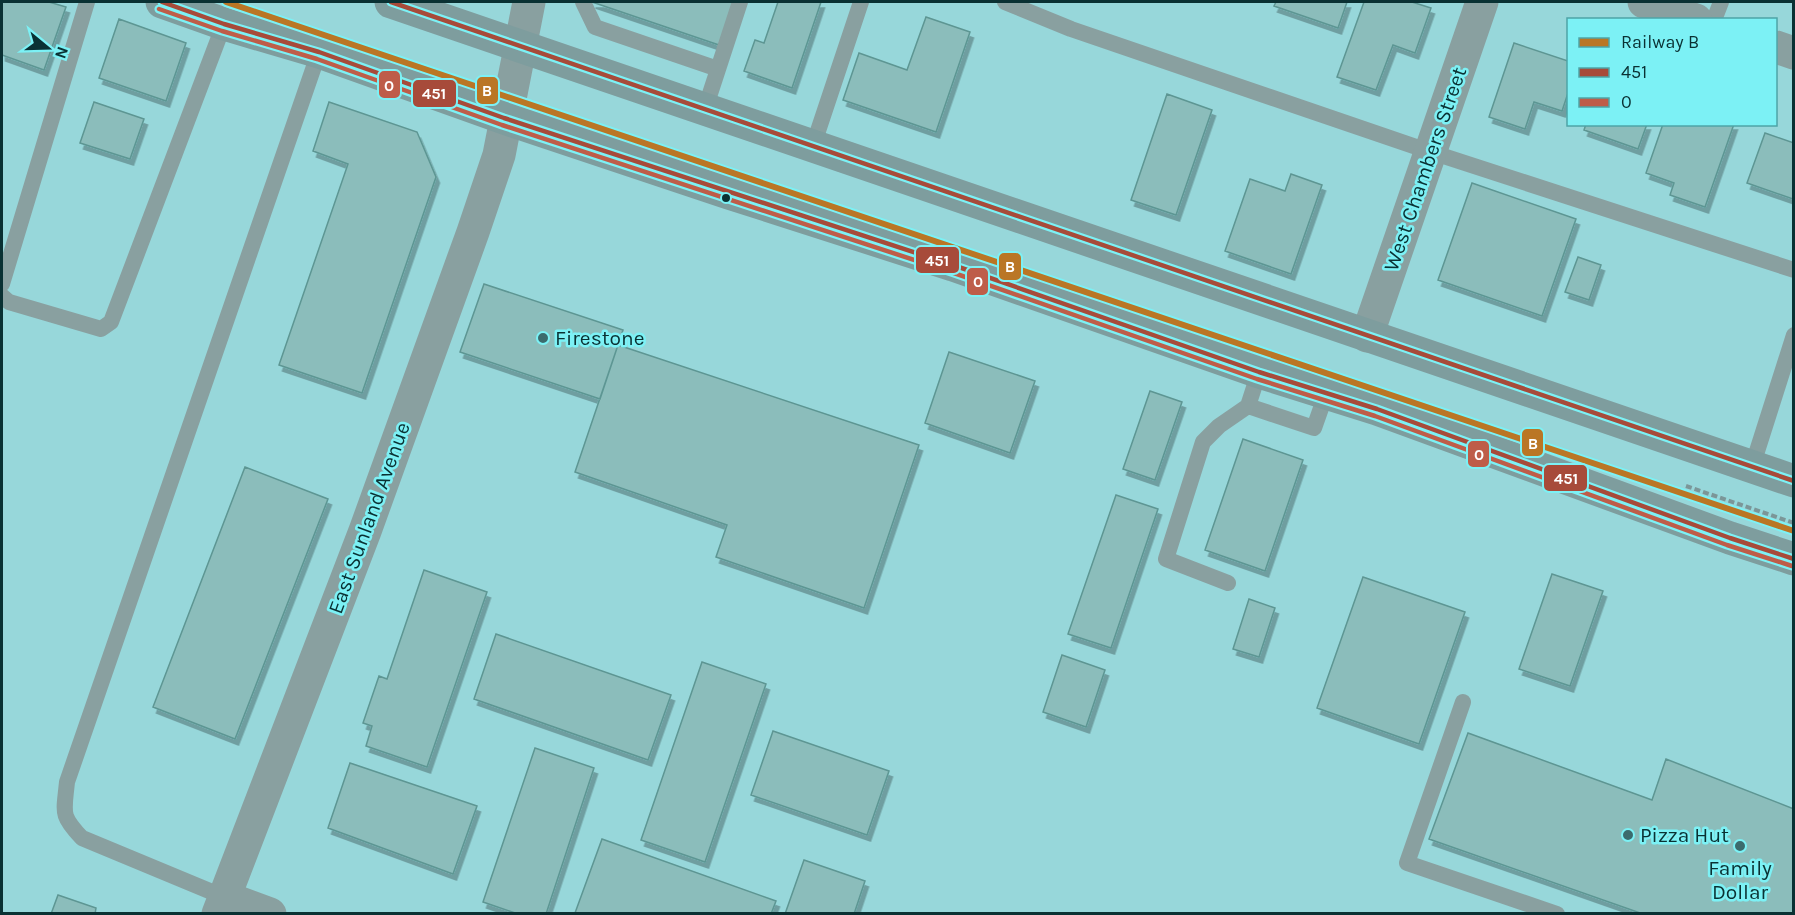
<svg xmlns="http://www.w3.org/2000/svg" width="1795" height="915" font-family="Karla,sans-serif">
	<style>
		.building { fill: #8bbdbb; stroke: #5d9693; stroke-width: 1.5; filter: url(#shadow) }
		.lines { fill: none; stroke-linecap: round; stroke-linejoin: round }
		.path { stroke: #7b9698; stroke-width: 4; stroke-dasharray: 6 3; stroke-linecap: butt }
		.service { stroke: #89a0a0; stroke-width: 16 }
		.minor { stroke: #89a0a0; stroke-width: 33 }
		.secondary { stroke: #7e9d9e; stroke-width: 33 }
		.bus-1-casing { stroke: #7cf1f5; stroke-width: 9 }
		.bus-2-casing { stroke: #7cf1f5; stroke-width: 9 }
		.bus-1 { stroke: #a74b3a; stroke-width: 4.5 }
		.bus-2 { stroke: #be5d49; stroke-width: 4.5 }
		.rail-1-casing { stroke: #7cf1f5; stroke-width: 10 }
		.rail-1 { stroke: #ba7625; stroke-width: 6 }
		.bus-dot { fill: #0a3133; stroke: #7cf1f5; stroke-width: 2 }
		.poi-dot { fill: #3b6b6d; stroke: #7cf1f5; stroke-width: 2 }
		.labels { text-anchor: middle; stroke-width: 5; stroke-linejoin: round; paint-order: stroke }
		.street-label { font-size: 21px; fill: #0a3133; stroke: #7cf1f5 }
		.poi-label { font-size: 21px; fill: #0a3133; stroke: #7cf1f5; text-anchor: start }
		.line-badge { stroke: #7cf1f5; stroke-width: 2 }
		.badge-label { font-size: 16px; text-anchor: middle; font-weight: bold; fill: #fff }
	</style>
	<defs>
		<filter id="shadow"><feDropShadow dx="3.5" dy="6" stdDeviation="0" flood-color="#0004"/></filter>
	</defs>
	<rect width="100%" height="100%" fill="#97d7da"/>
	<path class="building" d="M2 2H49L66 7 44 70 2 55Z
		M592 2H734L719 45Z
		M778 2H821L792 88 744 71 755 40 764 43Z
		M1276 2H1347L1338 28 1274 6Z
		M1364 2H1412L1431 8 1415 53 1393 45 1376 90 1337 77Z
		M926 17 970 32 936 132 843 100 859 53 907 70Z
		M119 19 186 43 166 101 99 78Z
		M1514 43 1568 61V93L1562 111 1534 102 1525 129 1489 117Z
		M1167 94 1212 110 1176 215 1131 200Z
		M94 102 144 119 130 159 80 143Z
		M329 102 417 132 436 177 362 393 279 365 348 164 313 151Z
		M1586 124H1647L1638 149 1584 130Z
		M1663 124H1734L1705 207 1670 195 1674 183 1646 173Z
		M1765 133 1794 143 1793 199 1747 183Z
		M1291 174 1322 185 1291 274 1225 251 1250 179 1285 191Z
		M1472 183 1576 219 1542 316 1438 280Z
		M1578 257 1601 265 1589 300 1565 292Z
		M484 284 623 330 600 399 460 352Z
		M618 345 919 445 864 608 716 557 727 525 575 472Z
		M949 352 1035 381 1010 453 925 423Z
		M1150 391 1182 402 1155 480 1123 469Z
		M1243 439 1303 460 1265 571 1205 550Z
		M245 467 328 499 235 739 153 707Z
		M1116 495 1158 509 1111 648 1068 634Z
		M424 570 487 592 427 767 366 746 372 726 363 723 379 676 387 679Z
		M1552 574 1603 591 1570 686 1519 669Z
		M1363 577 1465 612 1419 744 1317 708Z
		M1249 599 1275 608 1259 657 1233 649Z
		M496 634 671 695 648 760 474 699Z
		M1062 655 1105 670 1086 727 1043 712Z
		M702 662 766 684 705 862 641 840Z
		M773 731 889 771 867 835 751 795Z
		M1468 733 1652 800 1666 759 1794 809V914H1643L1429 839Z
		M535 748 594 768 546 914H518L483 902Z
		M350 763 477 806 453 874 328 828Z
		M602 839 776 901 771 914 575 913Z
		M804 860 865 881 854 914H785Z
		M58 895 96 908 95 914H51Z"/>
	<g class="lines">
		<path class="path" d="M1686 486 1794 523"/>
		<path class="service" d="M583 2 595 27 718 69
			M1005 2 1071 29 1431 152 1794 270
			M1714 20 1721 2
			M705 109 740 2
			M813 146 861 2
			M2 284 87 2
			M2 296 9 302 101 329 111 322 224 24
			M1248 406 1314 428 1326 394
			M1752 467 1794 335
			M1228 583 1166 559 1203 442 1219 426 1248 406 1259 372
			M1463 702 1407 863 1557 914
			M224 897 82 838C60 815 64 813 67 782L319 52"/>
		<path class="minor" d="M1644 2 1696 20
			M1776 47 1794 53
			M1367 336 1482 2
			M224 897 270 914
			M218 914 365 531 473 232 499 155 529 2"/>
		<path class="secondary" d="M162 2 224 24 319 52 504 118 729 193 953 265 1259 372 1377 409 1730 538 1794 559
			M391 2 1794 481"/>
		<g class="bus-1-casing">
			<path id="bus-1" d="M162 2 224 24 319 52 504 118 953 265 1259 372 1377 409 1730 538 1794 559
				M391 2 1794 481"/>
		</g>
		<g class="bus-2-casing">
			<path id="bus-2" d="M159 9 222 31 317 59 502 125 951 272 1257 379 1375 416 1727 545 1792 566"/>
		</g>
		<use href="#bus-1" class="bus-1"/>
		<use href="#bus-2" class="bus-2"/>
		<g class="rail-1-casing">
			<path id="rail-1" d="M226 2 1794 531"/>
		</g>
		<use href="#rail-1" class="rail-1"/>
	</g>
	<circle class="bus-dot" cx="726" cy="198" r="5"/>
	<g class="poi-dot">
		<circle cx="543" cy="338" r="6"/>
		<circle cx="1628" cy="835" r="6"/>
		<circle cx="1740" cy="846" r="6"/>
	</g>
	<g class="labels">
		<g class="street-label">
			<text transform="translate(1425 169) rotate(-71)" y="7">West Chambers Street</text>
			<text transform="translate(369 518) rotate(-70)" y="7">East Sunland Avenue</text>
		</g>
		<g class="poi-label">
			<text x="555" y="345">Firestone</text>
			<text x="1640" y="842">Pizza Hut</text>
			<text x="1740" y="875" text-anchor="middle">Family<tspan x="1740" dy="24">Dollar</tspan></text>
		</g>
	</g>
	<g class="line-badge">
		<rect x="378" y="70" width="23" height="29" rx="6" fill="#be5d49"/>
		<rect x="476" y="76" width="23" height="29" rx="6" fill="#ba7625"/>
		<rect x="412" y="79" width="45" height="29" rx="6" fill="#a74b3a"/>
		<rect x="915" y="246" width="45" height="28" rx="6" fill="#a74b3a"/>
		<rect x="998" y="252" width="24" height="29" rx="6" fill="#ba7625"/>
		<rect x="966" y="267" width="23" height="29" rx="6" fill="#be5d49"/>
		<rect x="1521" y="428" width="23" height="29" rx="6" fill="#ba7625"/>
		<rect x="1467" y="440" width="23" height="28" rx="6" fill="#be5d49"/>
		<rect x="1543" y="464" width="45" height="28" rx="6" fill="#a74b3a"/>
	</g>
	<g class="badge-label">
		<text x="389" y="91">0</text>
		<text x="487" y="96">B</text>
		<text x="434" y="99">451</text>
		<text x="937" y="266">451</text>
		<text x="1010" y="272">B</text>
		<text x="978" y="287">0</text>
		<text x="1533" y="449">B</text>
		<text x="1479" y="460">0</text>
		<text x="1566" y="484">451</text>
	</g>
	<rect width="1795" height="915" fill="none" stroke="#0a3133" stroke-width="6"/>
	<rect x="1567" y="18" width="210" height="108" fill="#7cf1f5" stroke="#4ea4a7" stroke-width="1.5"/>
	<rect x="1579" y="38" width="30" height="9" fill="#ba7625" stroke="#4ea4a7" stroke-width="1.5"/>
	<text x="1621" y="48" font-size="18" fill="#0a3133">Railway B</text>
	<rect x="1579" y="68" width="30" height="9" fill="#a74b3a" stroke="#4ea4a7" stroke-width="1.5"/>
	<text x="1621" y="78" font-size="18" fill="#0a3133">451</text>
	<rect x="1579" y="98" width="30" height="9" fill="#be5d49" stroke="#4ea4a7" stroke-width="1.5"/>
	<text x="1621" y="108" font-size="18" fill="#0a3133">0</text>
	<g transform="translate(48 48) rotate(109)" stroke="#7cf1f5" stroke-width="4.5" paint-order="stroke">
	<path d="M0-4.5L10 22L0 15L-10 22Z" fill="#0a3133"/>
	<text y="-9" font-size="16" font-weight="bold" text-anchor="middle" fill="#0a3133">N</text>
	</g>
</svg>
